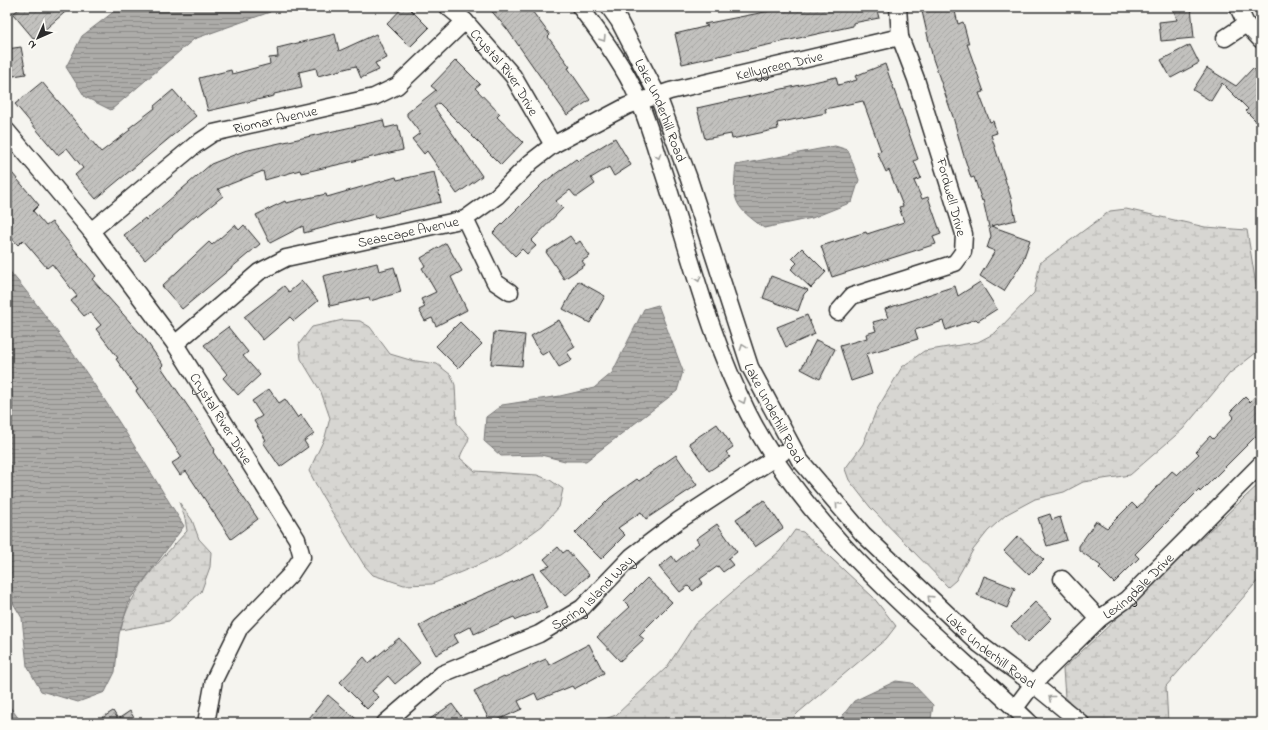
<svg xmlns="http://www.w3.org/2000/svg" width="1268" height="730" font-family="'Indie Flower',sans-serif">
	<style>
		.wetland { fill: url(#wetland-marsh); stroke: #81807e }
		.water { fill: url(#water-rules); stroke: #797877 }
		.building { fill: url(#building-hatch); stroke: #2b2b2b }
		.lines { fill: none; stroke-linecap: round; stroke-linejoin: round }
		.minor-casing { stroke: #2b2b2b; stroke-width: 19 }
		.minor { stroke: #fdfcf7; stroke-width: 16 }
		.oneway { stroke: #9e9e9b }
		.labels { text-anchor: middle; stroke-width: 3; stroke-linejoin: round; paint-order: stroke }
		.street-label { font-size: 14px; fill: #2b2b2b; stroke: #fdfcf7 }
	</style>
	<defs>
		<pattern id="wetland-marsh" width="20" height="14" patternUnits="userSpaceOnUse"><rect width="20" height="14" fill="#d7d6d2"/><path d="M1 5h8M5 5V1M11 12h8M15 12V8" fill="none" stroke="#b9b8b4"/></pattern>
		<pattern id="water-rules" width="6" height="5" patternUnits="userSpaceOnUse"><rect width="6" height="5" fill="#adaca9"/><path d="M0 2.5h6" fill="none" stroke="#8d8c8a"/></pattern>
		<pattern id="building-hatch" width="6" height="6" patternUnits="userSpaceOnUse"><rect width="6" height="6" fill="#c2c1be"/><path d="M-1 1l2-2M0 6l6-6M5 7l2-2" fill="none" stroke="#a7a6a3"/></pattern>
	</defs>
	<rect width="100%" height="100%" fill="#f5f4ef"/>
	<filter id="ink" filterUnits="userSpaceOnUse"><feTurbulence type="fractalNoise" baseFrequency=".025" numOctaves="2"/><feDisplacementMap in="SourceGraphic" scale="8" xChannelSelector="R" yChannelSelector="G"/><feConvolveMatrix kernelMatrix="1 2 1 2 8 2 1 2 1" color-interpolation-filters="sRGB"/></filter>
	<g filter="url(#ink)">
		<path class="wetland" d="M1126 209 1205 227 1247 230 1259 303 1261 306V349L1230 373 1183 429 1130 475 1083 482 1064 492 1035 499 1007 514 988 531 973 550 956 580 948 587 870 507 849 480 845 469 863 444 876 411 902 367 924 351 978 342 995 333 1034 293 1040 263 1110 211Z
			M343 320 360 321 370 327 390 354 410 360 437 364 451 375 455 385 457 423 469 437C468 445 462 449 460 458L475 471 537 475 550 480 563 489 559 507 542 526 500 556 432 584 404 585 373 575 364 565 321 494 309 471 325 437 330 418 321 392 301 359 299 344 312 327Z
			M1261 482V577L1166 686 1168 723H1092L1065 697 1063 669Z
			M179 502 192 520 199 539 211 552 210 567 201 592 169 621 121 630C127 594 163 557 187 531L185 518Z
			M795 530 803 532 873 597 896 626 886 639 799 712 788 723H594L616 715 667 667 695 624 780 551Z"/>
		<path class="water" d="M120 7H269L270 12 194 39 111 110 85 97 66 67 82 36Z
			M835 146 848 150 859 180 852 202 812 218 764 228C734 206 732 202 736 165Z
			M7 268C75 348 129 437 184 526L130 599 119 634 115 672 105 692 78 702 41 691 27 666 22 618 7 593V435C14 414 15 391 7 371Z
			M658 305 683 371 677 391 586 461H565L541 455 501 456 484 441 486 417 502 405 560 396 594 388 612 373 644 309Z
			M896 681 912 683 933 705 931 719 927 723H837L854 701Z
			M7 703 22 723H7Z"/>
		<path class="building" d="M21 7H71L34 39 13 14Z
			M403 7H408L429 28 410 47 387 24Z
			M488 7H529L550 35 548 37 570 67 568 68 590 100 567 115 507 29Z
			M790 7H876L879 18 853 23V26L682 64 675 34 708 26 704 24Z
			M921 7H954L958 24 963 22 969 44H967L984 92 979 93 990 122 993 121 997 133 991 135 1011 198 1016 220 991 226 1030 240 1022 263 1004 291 980 276 995 251 987 248 991 236 983 200 982 201 974 177 971 178 963 153 953 117 933 59Z
			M1173 7H1191L1194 38 1161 41 1159 22 1177 20Z
			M335 34 339 51 376 34 387 58 375 63 379 70 361 78 356 66 318 76 316 68 299 72 302 88 274 94V96L208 111 199 78 231 70 232 74 270 64 269 58 278 57 277 48Z
			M1190 45 1199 63 1171 78 1161 60Z
			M21 47 26 74 7 77V49Z
			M456 60 480 84 475 88 500 114 497 117 523 142 501 165 439 103 434 107 482 176 457 194 427 151 424 154 412 139 420 133 407 116V113L436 90 431 86Z
			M885 64 918 159 914 161 921 178 914 181 922 199 928 197 941 234 933 237 936 244 832 277 821 246 866 232 867 234 904 222 899 207 903 206 889 170 886 172 877 152 881 151 863 101 825 109 826 113 777 123 778 129 732 139 731 134 705 139 697 108 836 77 838 85 857 80 855 76Z
			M1207 68 1236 86 1253 68 1261 76V126L1246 111 1248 109 1222 83 1211 101 1193 90Z
			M42 82 101 152 130 130 129 128 155 108 154 106 173 90 196 116 96 199 75 175 83 168 67 148 58 155 15 104Z
			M383 120 385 128 398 125 403 150 301 173 300 170 265 180 263 171 218 189 223 196 198 216 197 214 145 260 124 235 145 218 146 220 211 164 244 151Z
			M615 138 631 165 614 176 609 167 591 178 595 184 578 196H575L570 190 556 201 563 208 531 241 536 246 527 254 522 249 515 256 493 233 543 183 576 159 578 161Z
			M7 167 39 205 33 211 46 226 52 222 96 276 92 279 145 339 163 365 161 367 202 427 215 450 213 452 258 519 231 539 186 471 180 475 172 463 182 457 136 391 138 390 116 359 118 358 96 329 101 325 90 312 84 316 71 301 77 296 52 264 47 268 23 240 18 245 7 233V229L12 225 7 219Z
			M434 172 441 202 375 218 374 214 304 233 303 226 270 243 256 215 285 201 286 203 326 194 327 197 396 177 397 180Z
			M235 225 239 230 244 225 260 244 182 309 162 286 209 242 212 245Z
			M570 236 576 244 580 241 590 256 582 261 585 265 564 279 546 252Z
			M446 243 462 271 451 277 467 310 436 326 432 318 425 321 419 310 425 307 421 299 436 292 422 268 425 266 421 258Z
			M802 248 826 272 811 288 791 269 797 263 792 258Z
			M377 263 379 271 394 267 401 292 370 301 369 297 330 306 323 276Z
			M771 276 808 290 804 294 798 311 763 298Z
			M302 281 318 301 294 321 290 317 263 340 244 317 284 286 289 292Z
			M578 281 605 296 590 323 563 309Z
			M980 282 997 309 978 321 976 319 946 330 943 321 915 330 918 339 866 354 872 374 851 381 840 346 867 338 866 334 876 331 873 322 888 318 885 309 955 286 958 296Z
			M807 315 815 334 786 347 777 327Z
			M559 320 575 347 567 352 572 360 559 367 549 351 542 355 531 336Z
			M460 322 482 344 458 368 436 346Z
			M228 327 248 352 243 356 260 375 238 395 223 378 227 374 204 345Z
			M494 332 525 335 522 366 491 364Z
			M816 340 835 349 820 379 801 369Z
			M269 389 279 403 285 399 298 418 301 415 314 434 304 441 308 447 280 467 263 442 266 440 254 421 262 416 252 401Z
			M1261 390V431L1200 492 1199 490 1135 554 1139 558 1114 583 1099 568 1101 566 1079 550V546L1096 521 1107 528 1132 503 1137 508 1172 471 1177 475 1199 454 1196 451 1210 436 1213 439 1234 417 1230 412 1245 397 1250 402Z
			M717 424 733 447 726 452 730 457 709 471 689 443Z
			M676 455 697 485 646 519 641 512 618 528 625 535 601 559 575 533 610 498 637 479 639 481Z
			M764 500 783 528 755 547 736 519Z
			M1050 514 1052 520 1060 517 1067 540 1047 546 1038 518Z
			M717 524 737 552 728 559 733 565 723 572 718 566 700 579 703 583 693 591 688 586 680 592 659 567 672 556 676 562 699 543 696 539Z
			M1018 536 1044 560 1029 575 1004 551Z
			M558 547 563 553 567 550 589 575 565 596 541 569 550 566 544 559Z
			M533 573 547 608 516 620 514 617 474 634 471 626 454 635 458 642 436 655 419 626 447 610Z
			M984 576 1015 588 1007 608 977 595Z
			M647 578 672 602 639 635 644 639 620 661 597 637 630 607 624 601Z
			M1035 602 1052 618 1027 643 1011 626Z
			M399 638 420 663 395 684 388 676 372 691 379 697 367 709 340 682 364 657 369 663Z
			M589 644 604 673 574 689 572 686 538 700 535 693 518 701 522 709 491 723 474 691 504 676 505 677 546 659 549 665Z
			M328 695 361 723H305Z
			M452 704 466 723H424Z
			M113 711 118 719 130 711 137 723H94Z"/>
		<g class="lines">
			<g class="minor-casing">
				<g id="minor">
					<path id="s1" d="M448 7 465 21 513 76 553 145"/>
					<path d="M580 7C599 32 624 66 636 94 647 118 654 143 662 168 689 250 709 336 748 413 810 536 932 629 1030 723"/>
					<path id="s2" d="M609 7 619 21 658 96 688 176 750 367 799 459 863 534 979 644 1033 684 1081 723"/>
					<path d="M1238 7 1246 24 1261 40"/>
					<path d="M1225 38 1246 24"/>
					<path id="s3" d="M7 131 91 231 175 344 297 539 302 557 290 575 240 627 214 680 206 723"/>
					<path d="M465 219 495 282 510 292"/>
					<path id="s4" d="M91 231 195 145 213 133 374 97 397 86 465 21"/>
					<path d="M838 312 852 296 955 263 963 252 964 234 916 79 900 37 898 7"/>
					<path id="s5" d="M175 344 259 272 286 258 465 219 497 196 531 162 553 145 627 106 670 91 900 37"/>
					<path d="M1062 579 1099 619"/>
					<path id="s6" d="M1015 708 1033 684 1099 619 1127 599 1261 464"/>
					<path id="s7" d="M385 723 442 674 539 634 582 608 632 556 678 521 782 453"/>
				</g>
			</g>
			<use href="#minor" class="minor"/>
		</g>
		<defs><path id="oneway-chevron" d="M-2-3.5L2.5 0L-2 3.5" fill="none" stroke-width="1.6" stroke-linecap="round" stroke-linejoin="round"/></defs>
		<g class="oneway">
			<use href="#oneway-chevron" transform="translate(603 39) rotate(58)"/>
			<use href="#oneway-chevron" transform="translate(658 156) rotate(72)"/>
			<use href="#oneway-chevron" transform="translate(698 279) rotate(73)"/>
			<use href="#oneway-chevron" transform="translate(743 347) rotate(-110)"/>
			<use href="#oneway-chevron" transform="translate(743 401) rotate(66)"/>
			<use href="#oneway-chevron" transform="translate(838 505) rotate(-131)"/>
			<use href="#oneway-chevron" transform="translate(930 598) rotate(-136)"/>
			<use href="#oneway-chevron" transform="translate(1051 698) rotate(-141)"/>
		</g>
	</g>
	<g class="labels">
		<g class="street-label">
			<text dy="5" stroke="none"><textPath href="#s5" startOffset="681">Kellygreen Drive</textPath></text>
			<text dy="5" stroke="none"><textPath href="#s1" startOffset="87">Crystal River Drive</textPath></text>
			<text dy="5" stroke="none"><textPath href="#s2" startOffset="116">Lake Underhill Road</textPath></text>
			<text dy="5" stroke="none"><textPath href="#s4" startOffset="220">Riomar Avenue</textPath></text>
			<text transform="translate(952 197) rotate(75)" y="5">Fordwell Drive</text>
			<text dy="5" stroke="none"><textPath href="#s5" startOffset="266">Seascape Avenue</textPath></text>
			<text dy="5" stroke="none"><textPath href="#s2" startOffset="440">Lake Underhill Road</textPath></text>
			<text dy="5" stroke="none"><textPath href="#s3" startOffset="359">Crystal River Drive</textPath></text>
			<text dy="5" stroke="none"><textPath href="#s6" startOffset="174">Lexingdale Drive</textPath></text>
			<text dy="5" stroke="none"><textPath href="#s7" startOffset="248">Spring Island Way</textPath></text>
			<text dy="5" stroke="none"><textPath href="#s2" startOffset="764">Lake Underhill Road</textPath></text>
		</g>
	</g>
	<rect width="1268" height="730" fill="none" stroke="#fdfcf7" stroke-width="24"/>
	<rect x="12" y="12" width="1244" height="706" fill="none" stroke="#2b2b2b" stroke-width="1.5" filter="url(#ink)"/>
	<g transform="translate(38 38) rotate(225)" stroke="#fdfcf7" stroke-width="3" paint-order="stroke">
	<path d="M0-3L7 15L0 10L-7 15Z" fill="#2b2b2b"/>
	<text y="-6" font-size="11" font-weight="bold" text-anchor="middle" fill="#2b2b2b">N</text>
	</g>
</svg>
